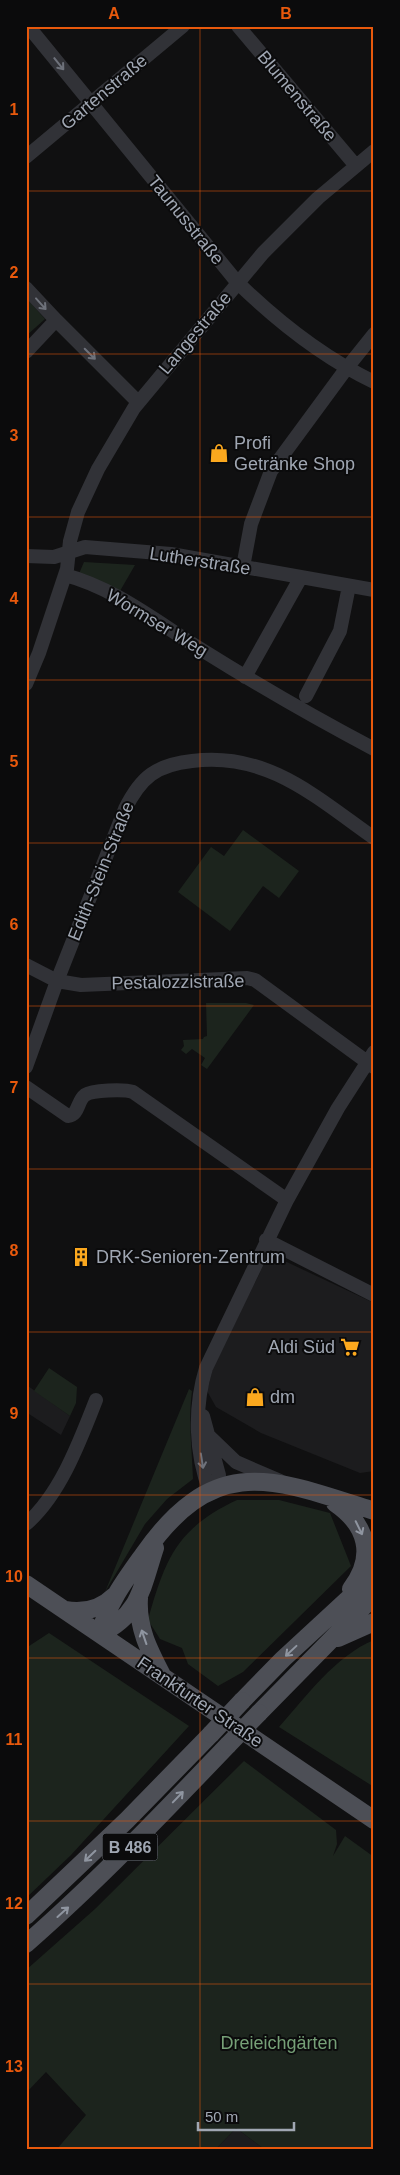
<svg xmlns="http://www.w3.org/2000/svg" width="400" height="2175" font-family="Helvetica,sans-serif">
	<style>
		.built { fill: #1c1c1e }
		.green { fill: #1c241d }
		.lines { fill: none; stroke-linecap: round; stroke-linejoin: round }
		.minor { stroke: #313237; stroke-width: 14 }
		.major { stroke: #4d4f56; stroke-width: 18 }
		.major-bridge { stroke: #4d4f56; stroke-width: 18 }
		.oneway { stroke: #6e727b }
		.oneway2 { stroke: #8f95a0 }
		.grid { fill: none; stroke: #e8590c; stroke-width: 1; stroke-opacity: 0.55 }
		.labels { text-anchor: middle; stroke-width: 4; stroke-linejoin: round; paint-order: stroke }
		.shield { fill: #0b0b0c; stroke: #737881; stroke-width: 1 }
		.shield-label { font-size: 16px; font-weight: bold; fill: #a0a7b3 }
		.street-label { font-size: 18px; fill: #a0a7b3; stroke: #0b0b0c }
		.poi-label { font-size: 18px; fill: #a0a7b3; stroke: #0b0b0c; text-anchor: start }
		.park-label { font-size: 18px; fill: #76a077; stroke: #0b0b0c }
		.neatline { fill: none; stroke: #e8590c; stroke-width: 2 }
		.grid-label { font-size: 16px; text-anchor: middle; font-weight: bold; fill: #e8590c }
	</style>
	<rect width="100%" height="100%" fill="#101011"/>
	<path class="built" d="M274 1256 374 1303V1471L360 1473 261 1433 216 1407 207 1391 213 1368 264 1264Z
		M28 1386 70 1416 61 1435 26 1412V1390Z
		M236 2128 264 2149H216Z"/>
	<path class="green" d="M28 300 45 319 26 336V301Z
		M84 562 135 565 120 591 78 576Z
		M243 830 299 871 279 898 263 886 230 931 178 892 211 847 224 856Z
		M206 1003H246L254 1005 207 1069 201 1065 205 1058 192 1049 186 1054 181 1050 184 1046 183 1040 203 1039 204 1037 207 1036Z
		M49 1368 77 1387 76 1403 70 1416 34 1391Z
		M189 1389 192 1391C188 1421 192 1450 193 1479L167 1499 145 1524 105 1592Z
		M237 1500H279L330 1513 351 1566 243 1672 218 1686 188 1664 182 1648 160 1639 148 1620C165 1559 177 1528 237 1500Z
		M49 1633 189 1726 71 1855 26 1898V1648Z
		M374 1640V1787L279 1727C306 1697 335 1656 374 1640Z
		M244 1761 336 1830 337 1844 333 1856 345 1836 374 1857V2149H264L236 2128 216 2149H57L86 2115 46 2072 26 2093V1970L95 1909Z"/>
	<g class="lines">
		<path class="minor" d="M28 26 237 282C278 322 322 357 374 382
			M238 26 356 166
			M26 157 183 26
			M26 288 56 320 138 402
			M26 352 56 320
			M26 556 54 557 85 547 171 554 374 590
			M243 567 251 524 271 471 346 369 374 334
			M65 575C115 588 158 623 202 650 258 685 315 718 374 749
			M245 677 301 577
			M26 684 39 653 67 569 70 541 78 512 98 469 134 408 263 253 318 198 374 151
			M306 696 340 631 349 586
			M26 965 57 981 81 985 247 978 255 980 374 1067
			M26 1067 57 981 125 809C141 777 156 765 192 761 267 751 317 798 374 838
			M26 1087 68 1116C79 1115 77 1101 85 1095 92 1090 124 1089 133 1092L287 1200
			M266 1240 374 1295
			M203 1416 219 1475 217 1482 210 1492
			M210 1437 236 1462 280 1481
			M210 1492C195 1453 194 1407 206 1368L287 1200 338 1108 374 1052
			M26 1524C60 1495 80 1441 96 1400"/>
		<path class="major" d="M335 1503C367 1525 376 1556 351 1589
			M26 1584 374 1820
			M139 1598C137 1627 149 1650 162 1675
			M65 1610C83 1613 101 1609 114 1596
			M100 1634C107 1604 125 1580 143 1555 215 1452 272 1478 374 1511
			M100 1634C140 1615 142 1587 155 1548
			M338 1638 374 1622
			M242 1701 283 1659 374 1575
			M259 1713 374 1596
			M26 1916 127 1820 211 1734
			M26 1944C97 1882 162 1814 228 1745"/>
		<path class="major-bridge" d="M211 1734 242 1701
			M228 1745 259 1713"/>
	</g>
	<defs><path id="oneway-shaft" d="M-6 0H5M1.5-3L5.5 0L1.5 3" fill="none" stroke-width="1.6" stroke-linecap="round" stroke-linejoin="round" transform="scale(1.25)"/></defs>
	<g class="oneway">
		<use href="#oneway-shaft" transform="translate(59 64) rotate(51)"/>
		<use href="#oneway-shaft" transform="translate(41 304) rotate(48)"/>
		<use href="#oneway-shaft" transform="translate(90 354) rotate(45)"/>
		<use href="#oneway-shaft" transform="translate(202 1461) rotate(81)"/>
	</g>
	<g class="oneway2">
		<use href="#oneway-shaft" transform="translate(359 1528) rotate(64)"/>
		<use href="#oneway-shaft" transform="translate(144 1637) rotate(-109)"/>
		<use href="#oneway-shaft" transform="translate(291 1651) rotate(137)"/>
		<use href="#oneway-shaft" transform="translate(178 1797) rotate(-46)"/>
		<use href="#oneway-shaft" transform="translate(90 1856) rotate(136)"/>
		<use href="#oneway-shaft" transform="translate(63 1912) rotate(-42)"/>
	</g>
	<path class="grid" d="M200 26V2149M26 191H374M26 354H374M26 517H374M26 680H374M26 843H374M26 1006H374M26 1169H374M26 1332H374M26 1495H374M26 1658H374M26 1821H374M26 1984H374"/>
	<defs>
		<g id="shop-bare" transform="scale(1.5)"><path d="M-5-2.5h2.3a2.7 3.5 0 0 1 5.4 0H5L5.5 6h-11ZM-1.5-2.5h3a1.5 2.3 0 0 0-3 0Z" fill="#fba81e" stroke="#0b0b0c" stroke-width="2.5" paint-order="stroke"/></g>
		<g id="building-bare" transform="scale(1.5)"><path d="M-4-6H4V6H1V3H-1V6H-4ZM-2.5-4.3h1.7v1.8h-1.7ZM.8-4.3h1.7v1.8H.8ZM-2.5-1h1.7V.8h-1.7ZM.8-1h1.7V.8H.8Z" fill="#fba81e" stroke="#0b0b0c" stroke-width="2.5" paint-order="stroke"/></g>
		<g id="supermarket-bare" transform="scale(1.5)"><path d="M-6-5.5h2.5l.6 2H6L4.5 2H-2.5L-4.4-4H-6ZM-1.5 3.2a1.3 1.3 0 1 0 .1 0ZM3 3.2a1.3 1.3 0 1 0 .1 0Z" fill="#fba81e" stroke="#0b0b0c" stroke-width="2.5" paint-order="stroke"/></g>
	</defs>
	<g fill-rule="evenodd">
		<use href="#shop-bare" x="219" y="453"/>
		<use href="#building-bare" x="81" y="1257"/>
		<use href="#supermarket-bare" x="350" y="1347"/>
		<use href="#shop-bare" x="255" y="1397"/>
	</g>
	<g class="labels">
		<rect class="shield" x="102.5" y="1833.5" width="55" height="27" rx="4"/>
		<g class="shield-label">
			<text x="130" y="1853">B 486</text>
		</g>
		<g class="street-label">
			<text transform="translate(104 92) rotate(-40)" y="6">Gartenstraße</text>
			<text transform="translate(297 96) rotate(50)" y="6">Blumenstraße</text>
			<text transform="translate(186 220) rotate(51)" y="6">Taunusstraße</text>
			<text transform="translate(195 333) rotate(-50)" y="6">Langestraße</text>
			<text transform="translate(200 561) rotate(9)" y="6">Lutherstraße</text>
			<text transform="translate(157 623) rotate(31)" y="6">Wormser Weg</text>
			<text transform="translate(101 871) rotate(-68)" y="6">Edith-Stein-Straße</text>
			<text transform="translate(178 982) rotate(-1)" y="6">Pestalozzistraße</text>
			<text transform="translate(200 1702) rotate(34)" y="6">Frankfurter Straße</text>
		</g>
		<g class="poi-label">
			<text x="234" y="449">Profi<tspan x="234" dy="21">Getränke Shop</tspan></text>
			<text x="96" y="1263">DRK-Senioren-Zentrum</text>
			<text x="335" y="1353" text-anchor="end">Aldi Süd</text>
			<text x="270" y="1403">dm</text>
		</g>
		<g class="park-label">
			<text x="279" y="2049">Dreieichgärten</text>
		</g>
	</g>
	<rect width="400" height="2175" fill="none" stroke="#0b0b0c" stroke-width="55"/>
	<path d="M198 2122v8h96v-8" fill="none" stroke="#a0a7b3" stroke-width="2.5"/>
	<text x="205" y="2122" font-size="15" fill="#a0a7b3" stroke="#0b0b0c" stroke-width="4" paint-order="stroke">50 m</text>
	<rect x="28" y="28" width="344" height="2120" class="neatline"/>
	<g class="grid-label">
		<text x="114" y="19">A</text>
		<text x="286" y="19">B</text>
		<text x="14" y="115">1</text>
		<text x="14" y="278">2</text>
		<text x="14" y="441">3</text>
		<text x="14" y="604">4</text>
		<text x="14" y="767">5</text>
		<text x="14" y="930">6</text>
		<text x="14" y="1093">7</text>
		<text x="14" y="1256">8</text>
		<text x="14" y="1419">9</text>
		<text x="14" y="1582">10</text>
		<text x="14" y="1745">11</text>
		<text x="14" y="1909">12</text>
		<text x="14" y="2072">13</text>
	</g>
</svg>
